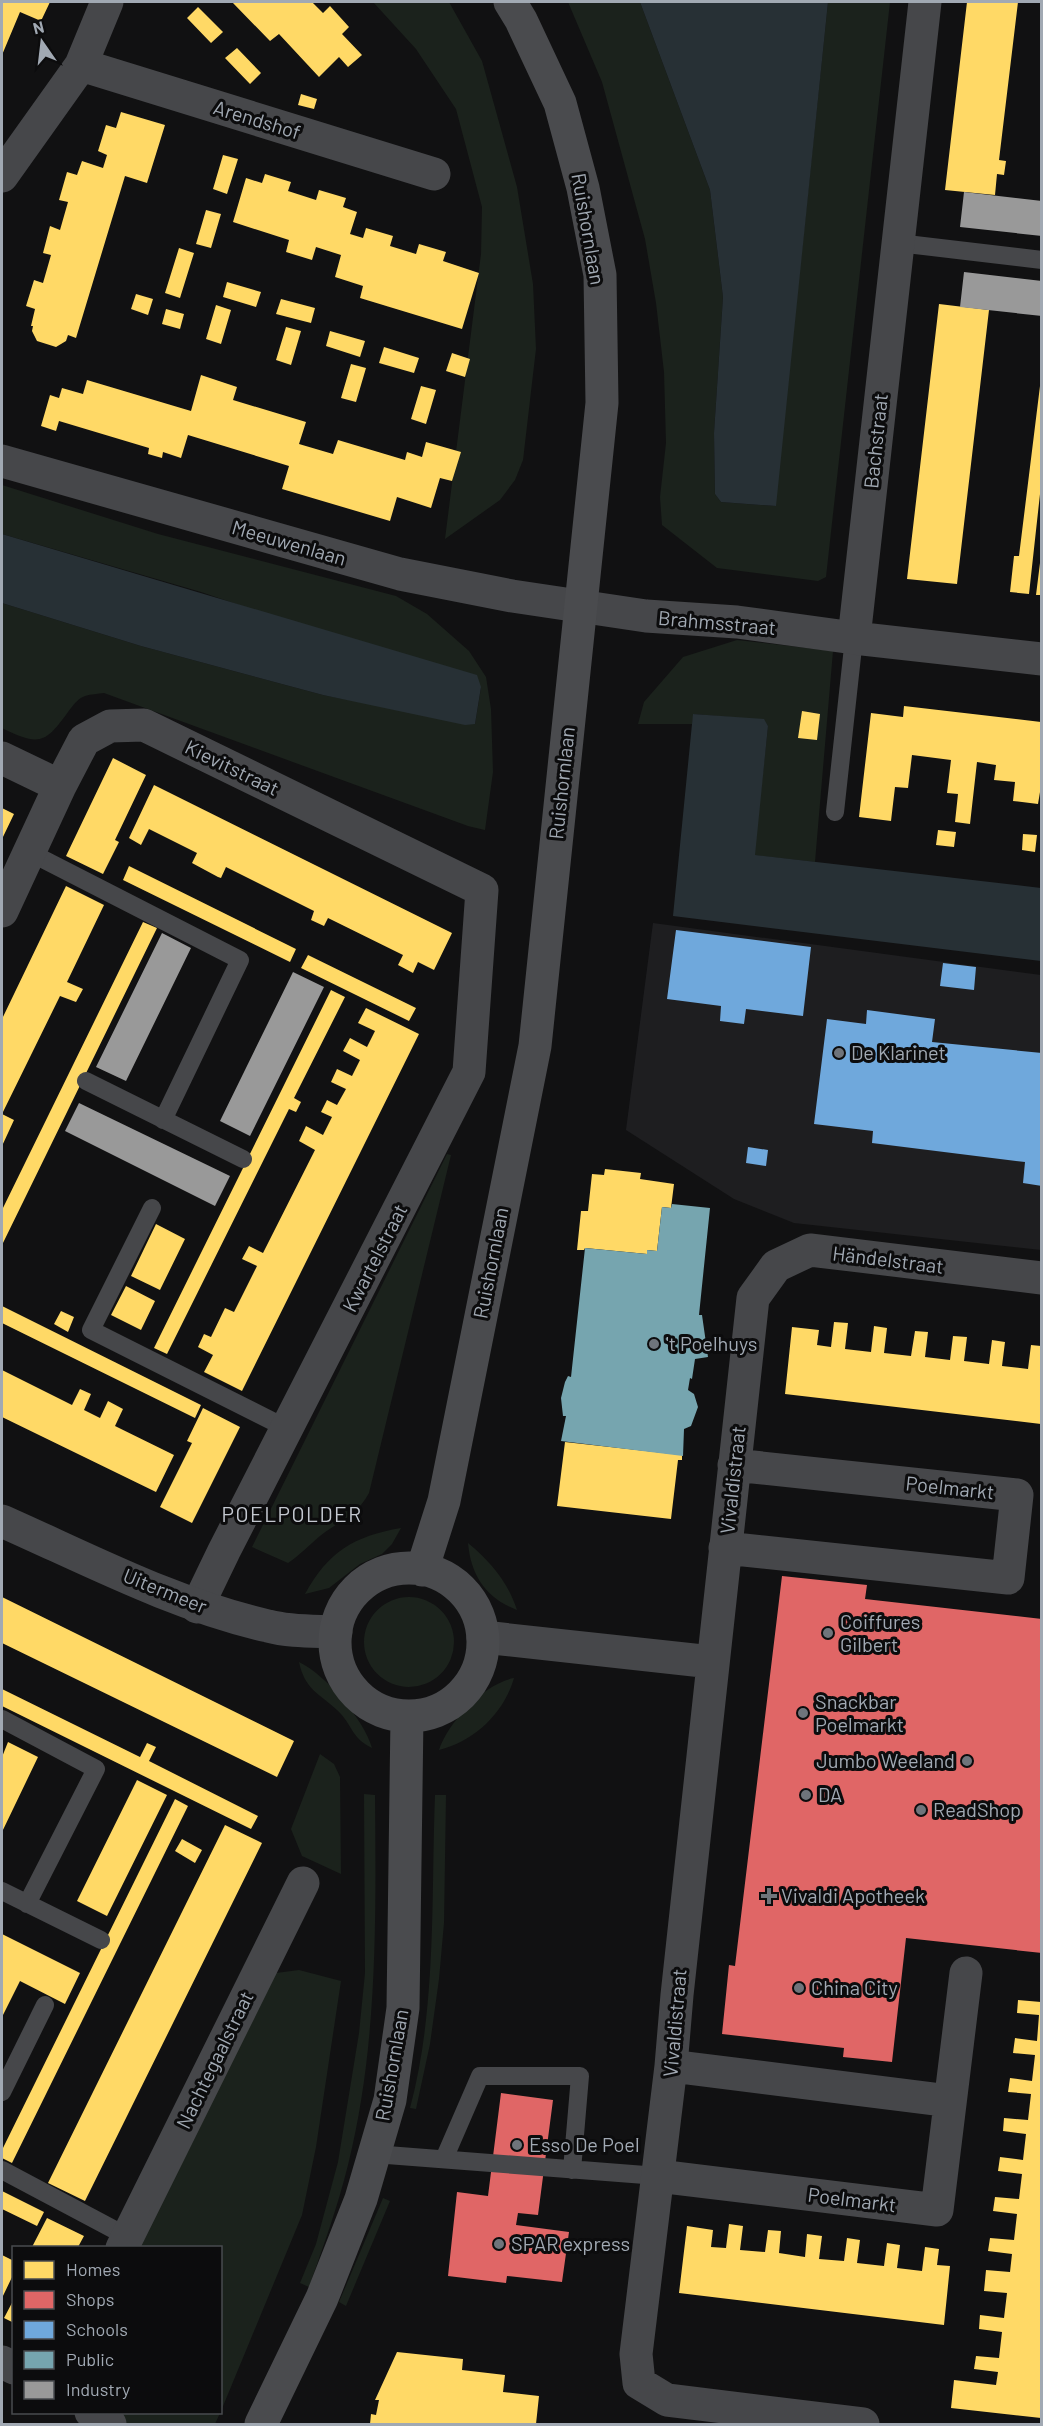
<svg xmlns="http://www.w3.org/2000/svg" width="1043" height="2426" font-family="Barlow,sans-serif">
	<style>
		.built { fill: #1e1e20 }
		.green { fill: #1b221c }
		.water { fill: #273035 }
		.homes { fill: #ffd966 }
		.shops { fill: #e06666 }
		.schools { fill: #6fa8dc }
		.public { fill: #76a5af }
		.industry { fill: #999 }
		.lines { fill: none; stroke-linecap: round; stroke-linejoin: round }
		.service { stroke: #46474a; stroke-width: 18 }
		.minor { stroke: #46474a; stroke-width: 33 }
		.tertiary { stroke: #46474a; stroke-width: 33 }
		.secondary { stroke: #4a4b4e; stroke-width: 33 }
		.poi-dot { fill: #6f747b; stroke: #0c0c0d; stroke-width: 2 }
		.labels { text-anchor: middle; stroke-width: 6; stroke-linejoin: round; paint-order: stroke }
		.street-label { font-size: 20px; fill: #a1a9b3; stroke: #0c0c0d }
		.poi-label { font-size: 20px; fill: #a1a9b3; stroke: #0c0c0d; text-anchor: start }
		.neighbourhood-label { font-size: 21px; letter-spacing: 1.5px; fill: #c3c7cf; stroke: #0c0c0d }
	</style>
	<rect width="100%" height="100%" fill="#111112"/>
	<path class="built" d="M653 923 1041 975V1250L794 1223 734 1199 626 1130Z"/>
	<path class="green" d="M373 2H449L482 61 517 187 533 284 536 349 523 460 515 480 500 500 445 539 481 254 482 207 456 109 416 49Z
		M568 2H640L710 190 723 297 714 433 715 494 721 502 775 506 828 2H890L826 577 818 581 717 568 662 525 660 497 666 443 664 372 656 303 645 239 602 82Z
		M2 485 158 534 396 596 427 614 469 651 486 677 491 709 493 772 485 830 468 826 104 693C98 694 91 694 85 696 79 698 75 703 71 708 46 742 42 748 2 728V603L141 646 323 695 475 724 481 688 201 592 2 534Z
		M737 640 833 651 815 862 754 855 768 726 764 720 694 714 692 724H638L644 702 683 657Z
		M447 1154 451 1155 369 1493C356 1517 340 1520 320 1536 309 1545 300 1555 288 1563L252 1547Z
		M401 1528 392 1544 382 1554 360 1564 329 1588 305 1594C328 1552 354 1536 401 1528Z
		M468 1543C491 1562 508 1582 517 1610 486 1598 471 1576 468 1543Z
		M364 1642a45 45 0 1 1 90 0a45 45 0 1 1-90 0Z
		M299 1662C325 1674 365 1721 372 1748 351 1738 353 1725 337 1710 319 1693 305 1690 299 1662Z
		M514 1678C504 1713 475 1741 439 1750 448 1722 485 1683 514 1678Z
		M320 1754 334 1764 340 1777 341 1874 302 1856 291 1829Z
		M364 1794 375 1795C376 1919 378 2044 348 2165 338 2206 323 2247 309 2287L300 2283 316 2244 338 2162 359 2033 365 1973Z
		M435 1795H446L444 1923 439 1979 430 2044 416 2109 410 2108C437 2007 431 1898 435 1795Z
		M299 1970 341 1981 316 2147 302 2215 221 2411 220 2248H131L276 1973Z
		M383 2198 390 2201 346 2306 339 2302Z
		M114 2413H220L215 2424H121Z"/>
	<path class="water" d="M640 2H828L776 506 721 502 715 494 714 433 723 297 710 190Z
		M2 534 477 675 481 687 475 724 465 725 323 695 141 646 2 603Z
		M693 714 764 719 768 726 755 855 1041 888V961L673 916Z"/>
	<path class="homes" d="M2 2H50L41 21 20 12 2 55Z
		M232 2H312L323 13 330 6 349 27 342 34 362 55 348 67 339 57 319 77 279 34 270 41Z
		M967 2H1018L999 160 1006 161 1004 175 997 174 995 195 945 190Z
		M198 7 223 32 211 43 187 18Z
		M237 48 261 73 250 84 225 58Z
		M301 94 317 99 314 109 298 105Z
		M121 112 165 125 147 183 125 176 76 338 68 335 66 341 56 347 37 341 32 331 33 326H31L35 309 26 306 34 280 43 283 51 255 43 253 50 226 60 230 68 202 59 200 67 172 77 175 82 161 103 168 107 155 98 151 106 125 116 128Z
		M223 155 238 159 227 194 213 189Z
		M265 174 291 182 288 191 316 200 319 190 346 198 343 207 357 212 350 234 363 238 366 228 393 236 390 246 416 254 419 244 446 252 443 261 479 273 462 329 360 298 363 286 335 277 341 255 316 247 312 260 286 252 289 240 233 222 246 178 262 183Z
		M206 210 221 214 211 248 196 244Z
		M179 248 194 253 180 298 165 293Z
		M227 282 261 292 256 307 223 297Z
		M136 294 153 299 148 315 131 309Z
		M281 299 315 308 311 323 276 314Z
		M939 304 989 310 957 584 907 579Z
		M216 305 231 310 221 344 206 339Z
		M166 309 184 314 180 329 162 324Z
		M286 327 301 331 291 365 276 360Z
		M330 331 365 341 360 357 326 346Z
		M384 347 419 358 414 373 379 363Z
		M452 353 470 359 465 377 446 371Z
		M351 364 366 368 356 402 341 398Z
		M201 375 237 387 233 400 306 422 299 444 333 454 338 440 405 460 407 452 422 457 426 442 461 452 452 481 440 478 431 508 397 497 390 521 282 489 289 466 188 435 181 458 163 452 162 458 148 454 149 448 59 421 56 431 41 426 50 395 59 398 62 388 83 394 87 380 191 411Z
		M421 386 436 390 426 424 411 419Z
		M1040 386 1041 485 1029 594 1010 592 1014 556H1019Z
		M1040 563H1041V595H1036Z
		M904 706 1041 722V786L1038 804 1013 801 1015 782 994 780 996 765 977 762 970 824 955 822 958 794 947 793 951 760 912 755 908 788 895 787 891 821 859 817 871 713 903 717Z
		M802 711 820 714 817 740 798 738Z
		M113 758 146 775 115 840 119 842 103 874 66 856Z
		M154 785 452 933 434 970 418 962 413 973 398 965 403 955 328 918 324 926 311 920 314 911 226 867 221 878 218 877 192 863 197 853 149 829 141 845 129 838Z
		M2 808 14 814 2 839Z
		M938 830 956 832 954 847 936 845Z
		M1023 834 1037 835 1035 852 1022 850Z
		M129 866 296 949 290 962 123 880Z
		M66 886 104 905 67 982 83 989 76 1002 60 996 2 1114 14 1120 2 1146V1019Z
		M143 922 157 928 2 1245V1210Z
		M308 955 416 1008 409 1021 301 968Z
		M331 990 345 997 294 1098 301 1102 296 1112 289 1109 167 1354 154 1348Z
		M366 1008 419 1034 242 1391 204 1372 213 1355 198 1347 204 1334 211 1337 225 1308 234 1312 257 1266 242 1259 249 1246 263 1253 315 1150 299 1141 306 1126 323 1135 332 1117 321 1112 327 1100 337 1105 346 1089 331 1082 337 1069 352 1076 360 1060 343 1051 350 1038 367 1047 375 1031 358 1023Z
		M605 1169 641 1173 640 1179 674 1184 671 1208 662 1207 657 1251 647 1250V1254L585 1248 584 1250H577L581 1211H588L592 1174 604 1175Z
		M156 1224 185 1239 160 1290 131 1276Z
		M126 1286 155 1301 141 1330 111 1315Z
		M2 1306 201 1405 195 1418 2 1323Z
		M61 1311 74 1317 68 1332 54 1324Z
		M834 1322 848 1323 845 1349 871 1352 874 1326 887 1328 884 1353 911 1356 915 1331 928 1332 925 1357 950 1360 953 1336 967 1337 964 1361 989 1364 992 1340 1005 1342 1002 1366 1028 1369 1031 1345 1041 1346V1424L785 1394 792 1327 819 1330 817 1345 831 1347Z
		M2 1370 72 1405 80 1389 91 1394 84 1410 100 1418 108 1401 123 1409 115 1426 174 1455 156 1492 2 1417Z
		M203 1408 240 1427 192 1523 160 1507 192 1443 187 1441Z
		M565 1442 682 1455V1460H678L671 1519 557 1506Z
		M2 1597 294 1741 277 1777 2 1643Z
		M2 1689 140 1757 147 1743 156 1747 149 1761 258 1816 251 1829 2 1706Z
		M8 1742 38 1757 2 1832V1757Z
		M137 1780 167 1795 107 1916 77 1901Z
		M175 1799 188 1806 12 2163 2 2158V2150Z
		M225 1825 262 1843 85 2201 48 2183Z
		M182 1839 202 1850 195 1863 175 1851Z
		M2 1934 80 1973 65 2004 20 1981 2 2017Z
		M1018 2000 1041 2002V2418L951 2408 954 2380 996 2385 998 2372 974 2369 976 2356 999 2358 1002 2332 979 2329 980 2315 1004 2318 1007 2293 984 2291 986 2270 1010 2272 1012 2254 988 2251 990 2238 1014 2240 1017 2214 993 2211 995 2197 1019 2199 1022 2174 998 2171 1000 2157 1023 2160 1026 2134 1003 2131 1004 2118 1028 2120 1031 2094 1008 2092 1010 2078 1032 2081 1035 2055 1013 2053 1015 2038 1037 2041 1039 2015 1017 2013Z
		M2 2191 44 2212 37 2226 2 2209Z
		M47 2218 84 2236 78 2247H32Z
		M729 2224 743 2226 740 2250 765 2252 768 2230 781 2231 779 2253 805 2257 807 2234 822 2236 819 2259 844 2261 847 2238 860 2240 857 2263 884 2266 887 2243 900 2245 897 2268 922 2271 925 2247 939 2249 937 2265 950 2266 944 2325 679 2293 687 2226 713 2230 711 2247 726 2248Z
		M2 2255 14 2261V2273L2 2298Z
		M14 2299V2323L4 2318Z
		M397 2352 463 2359 462 2370 505 2375 503 2392 539 2396 536 2424H370L371 2414 376 2415 379 2400H375Z"/>
	<path class="shops" d="M782 1576 867 1585 865 1599 1042 1619V1953L906 1938 892 2062 843 2057 844 2048 722 2034 729 1965 735 1966Z
		M501 2093 553 2100 538 2215 518 2213 516 2225 569 2232 562 2282 507 2276 506 2283 448 2276 457 2192 488 2196Z"/>
	<path class="schools" d="M676 930 811 947 803 1016 746 1009 744 1024 720 1021 721 1006 667 999Z
		M943 963 976 967 974 990 940 986Z
		M867 1010 935 1019 932 1042 1042 1053V1186L1023 1183 1025 1162 872 1143 873 1131 814 1124 827 1019 866 1024Z
		M748 1147 768 1150 766 1166 746 1163Z"/>
	<path class="public" d="M672 1204 710 1208 699 1315H702L708 1357 695 1359 692 1379 690 1378 688 1390 694 1394 698 1407 691 1426 684 1429 683 1456 561 1441 566 1416H563L561 1398 565 1382 568 1376 571 1377 585 1248 647 1254V1250L657 1251 662 1207 671 1208Z"/>
	<path class="industry" d="M964 192 1042 201V236L960 227Z
		M964 272 1042 281V316L960 307Z
		M162 933 191 948 126 1081 96 1067Z
		M293 972 324 987 250 1136 220 1121Z
		M79 1103 230 1176 215 1206 65 1131Z"/>
	<g class="lines">
		<path class="service" d="M898 243 1042 260
			M835 812 854 638
			M29 852 240 960 163 1120
			M86 1081 243 1159
			M152 1208 91 1330 288 1429
			M2 1719 96 1769 27 1904
			M2 1891 101 1940
			M2 2092 45 2005
			M374 2154 658 2176
			M444 2159 480 2076H580L572 2170
			M2 2170 128 2237"/>
		<path class="minor" d="M81 65 434 174
			M2 176 81 65 107 2
			M2 461 400 574 512 596 646 616 737 622 854 638 1042 659
			M854 638 925 2
			M2 758 60 786 84 740 110 726 144 725 482 890 469 1072 224 1551 197 1607
			M2 911 60 786
			M725 1548 1008 1578 1017 1495 734 1465
			M483 1637 712 1662
			M671 2066 950 2101
			M658 2176 937 2210 966 1973
			M122 2248 303 1883
			M2 2362 14 2368
			M91 2412 110 2424
			M863 2424 667 2400 639 2383 636 2354 671 2066 677 1995 753 1298 776 1266 810 1250 1042 1278"/>
		<path class="tertiary" d="M2 1521C88 1559 175 1605 268 1626 290 1632 313 1631 336 1632"/>
		<path class="secondary" d="M335 1642a74 74 0 1 1 148 0a74 74 0 1 1-148 0Z
			M422 1570 444 1501 535 1046 602 403 600 275 583 188 560 103 521 20 510 2
			M261 2424 322 2298 361 2199 390 2100 403 2008 407 1716"/>
	</g>
	<g class="poi-dot">
		<circle cx="839" cy="1053" r="6"/>
		<circle cx="654" cy="1344" r="6"/>
		<circle cx="828" cy="1633" r="6"/>
		<circle cx="803" cy="1713" r="6"/>
		<circle cx="967" cy="1761" r="6"/>
		<circle cx="806" cy="1795" r="6"/>
		<circle cx="921" cy="1810" r="6"/>
		<path d="M766 1887h6v6h6v6h-6v6h-6v-6h-6v-6h6z"/>
		<circle cx="799" cy="1988" r="6"/>
		<circle cx="517" cy="2145" r="6"/>
		<circle cx="499" cy="2244" r="6"/>
	</g>
	<g class="labels">
		<g class="street-label">
			<text transform="translate(257 120) rotate(17)" y="7">Arendshof</text>
			<text transform="translate(588 229) rotate(80)" y="7">Ruishornlaan</text>
			<text transform="translate(876 441) rotate(-84)" y="7">Bachstraat</text>
			<text transform="translate(289 543) rotate(16)" y="7">Meeuwenlaan</text>
			<text transform="translate(717 623) rotate(5)" y="7">Brahmsstraat</text>
			<text transform="translate(232 768) rotate(26)" y="7">Kievitstraat</text>
			<text transform="translate(562 783) rotate(-84)" y="7">Ruishornlaan</text>
			<text transform="translate(375 1258) rotate(-63)" y="7">Kwartelstraat</text>
			<text transform="translate(888 1260) rotate(7)" y="7">Händelstraat</text>
			<text transform="translate(491 1263) rotate(-79)" y="7">Ruishornlaan</text>
			<text transform="translate(733 1480) rotate(-84)" y="7">Vivaldistraat</text>
			<text transform="translate(950 1488) rotate(6)" y="7">Poelmarkt</text>
			<text transform="translate(165 1591) rotate(22)" y="7">Uitermeer</text>
			<text transform="translate(675 2023) rotate(-85)" y="7">Vivaldistraat</text>
			<text transform="translate(215 2060) rotate(-64)" y="7">Nachtegaalstraat</text>
			<text transform="translate(392 2065) rotate(-80)" y="7">Ruishornlaan</text>
			<text transform="translate(852 2200) rotate(7)" y="7">Poelmarkt</text>
		</g>
		<g class="poi-label">
			<text x="851" y="1060">De Klarinet</text>
			<text x="666" y="1351">'t Poelhuys</text>
			<text x="840" y="1629">Coiffures<tspan x="840" dy="23">Gilbert</tspan></text>
			<text x="815" y="1709">Snackbar<tspan x="815" dy="23">Poelmarkt</tspan></text>
			<text x="955" y="1768" text-anchor="end">Jumbo Weeland</text>
			<text x="818" y="1802">DA</text>
			<text x="933" y="1817">ReadShop</text>
			<text x="781" y="1903">Vivaldi Apotheek</text>
			<text x="811" y="1995">China City</text>
			<text x="529" y="2152">Esso De Poel</text>
			<text x="511" y="2251">SPAR express</text>
		</g>
		<g class="neighbourhood-label">
			<text x="292" y="1522">POELPOLDER</text>
		</g>
	</g>
	<rect width="1043" height="2426" fill="none" stroke="#a1a9b3" stroke-width="6"/>
	<rect x="12" y="2246" width="210" height="168" fill="#0c0c0d" stroke="#484b4f" stroke-width="1.5"/>
	<rect x="24" y="2261" width="30" height="18" fill="#ffd966" stroke="#484b4f" stroke-width="1.5"/>
	<text x="66" y="2276" font-size="18" fill="#a1a9b3">Homes</text>
	<rect x="24" y="2291" width="30" height="18" fill="#e06666" stroke="#484b4f" stroke-width="1.5"/>
	<text x="66" y="2306" font-size="18" fill="#a1a9b3">Shops</text>
	<rect x="24" y="2321" width="30" height="18" fill="#6fa8dc" stroke="#484b4f" stroke-width="1.5"/>
	<text x="66" y="2336" font-size="18" fill="#a1a9b3">Schools</text>
	<rect x="24" y="2351" width="30" height="18" fill="#76a5af" stroke="#484b4f" stroke-width="1.5"/>
	<text x="66" y="2366" font-size="18" fill="#a1a9b3">Public</text>
	<rect x="24" y="2381" width="30" height="18" fill="#999999" stroke="#484b4f" stroke-width="1.5"/>
	<text x="66" y="2396" font-size="18" fill="#a1a9b3">Industry</text>
	<g transform="translate(42 42) rotate(346)" stroke="#0c0c0d" stroke-width="4.5" paint-order="stroke">
	<path d="M0-4.5L10 22L0 15L-10 22Z" fill="#a1a9b3"/>
	<text y="-9" font-size="16" font-weight="bold" text-anchor="middle" fill="#a1a9b3">N</text>
	</g>
</svg>
